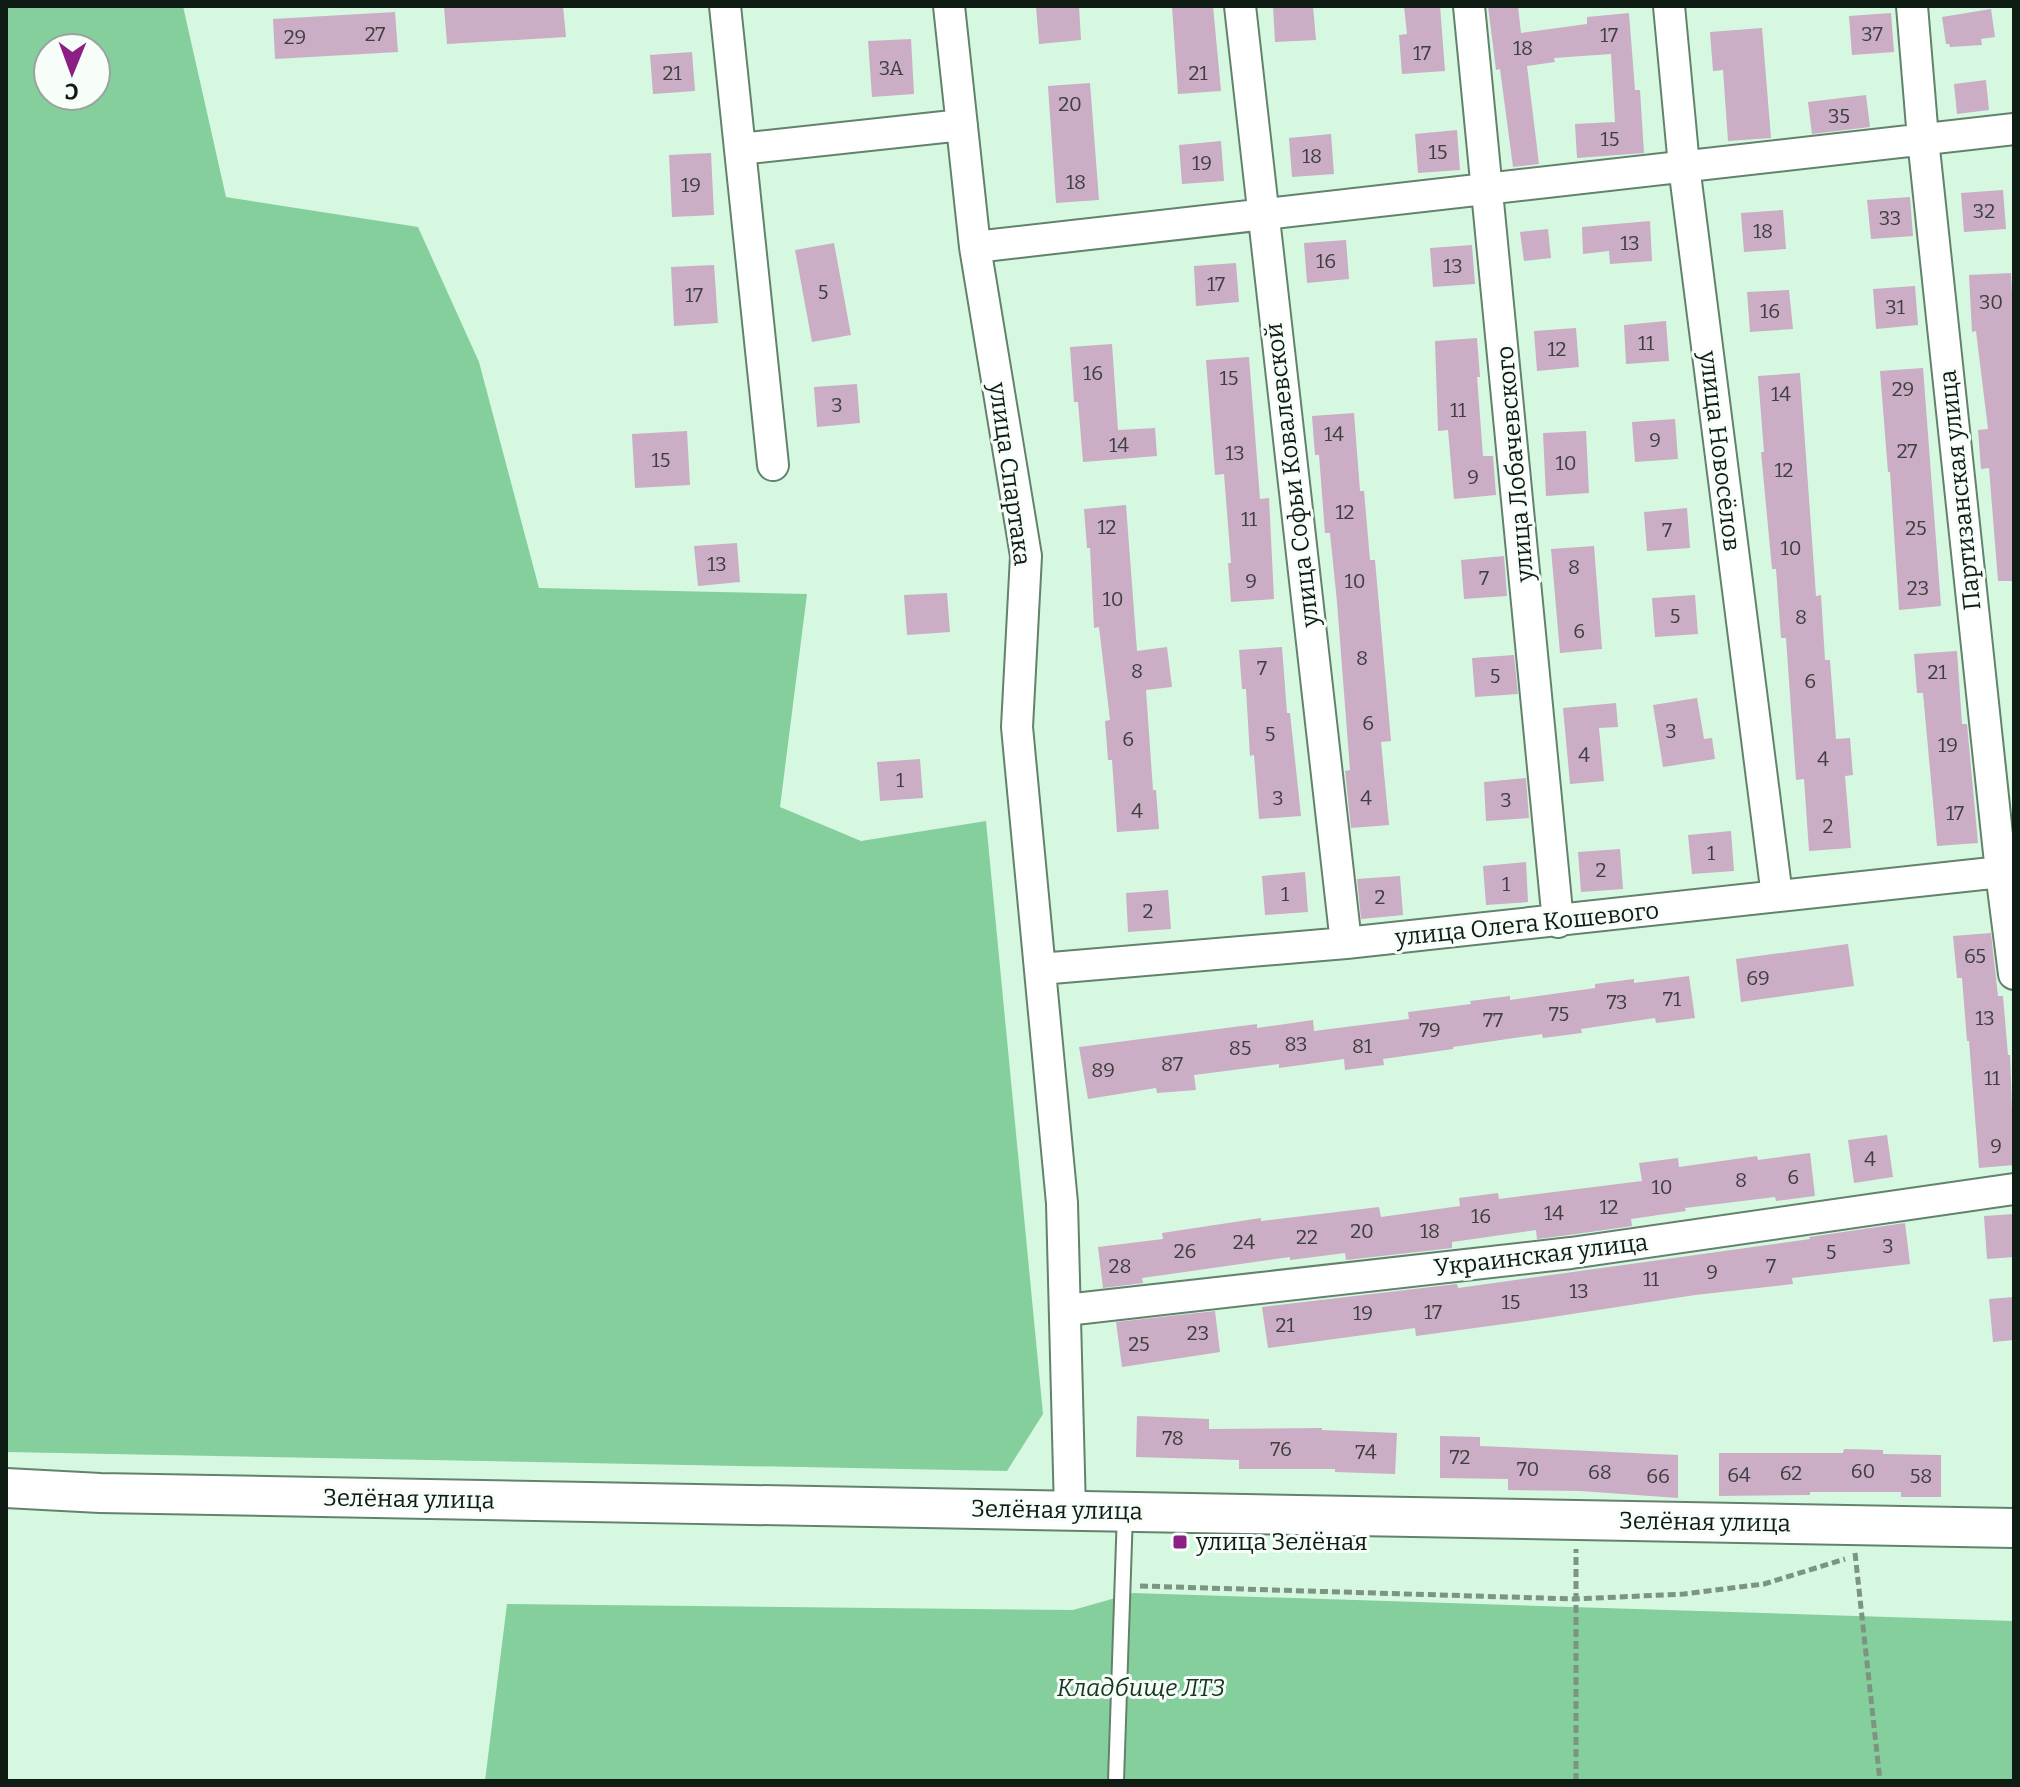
<svg xmlns="http://www.w3.org/2000/svg" width="2020" height="1787" font-family="Bitter,serif">
	<style>
		.green { fill: #85cf9d; fill-rule: evenodd }
		.building { fill: #cbadc6 }
		.lines { fill: none; stroke-linecap: round; stroke-linejoin: round }
		.service-casing { stroke: #63826c; stroke-width: 18 }
		.minor-casing { stroke: #63826c; stroke-width: 34 }
		.tertiary-casing { stroke: #63826c; stroke-width: 42 }
		.path { stroke: #7c9583; stroke-width: 5; stroke-dasharray: 8 4; stroke-linecap: butt }
		.service { stroke: #fff; stroke-width: 14 }
		.minor { stroke: #fff; stroke-width: 30 }
		.tertiary { stroke: #fff; stroke-width: 38 }
		.poi-dot { fill: #8b1f83; stroke: #f7fdf8; stroke-width: 3 }
		.labels { text-anchor: middle; stroke-width: 6; stroke-linejoin: round; paint-order: stroke }
		.number-label { font-size: 20px; fill: #3e4040 }
		.street-label { font-size: 24px; fill: #0f1c13; stroke: #f7fdf8 }
		.poi-label { font-size: 24px; fill: #0f1c13; stroke: #f7fdf8; text-anchor: start }
		.park-label { font-size: 24px; font-style: italic; fill: #163622; stroke: #f7fdf8 }
	</style>
	<rect width="100%" height="100%" fill="#d6f8e0"/>
	<path class="green" d="M6 6H183L226 197 418 227 479 362 539 588 807 594 780 807 861 841 986 821 1043 1414 1007 1471 6 1452ZM48 48H96V96H48Z
		M1133 1593 2014 1621V1781H485L507 1604 1073 1610Z"/>
	<path class="building" d="M444 6H563L566 37 447 44Z
		M1036 6H1079L1081 40 1039 44Z
		M1172 6H1213L1221 91 1178 94Z
		M1273 6H1313L1316 40 1275 42Z
		M1404 6H1440L1445 71 1402 74 1399 35 1407 34Z
		M1488 6H1518L1521 33 1587 24V17L1629 13 1635 90H1640L1644 153 1577 158 1575 124 1615 122 1611 54 1554 58 1555 62 1527 66 1539 164 1513 167 1500 69 1496 70Z
		M1991 9 1995 37 1981 39 1982 45 1950 47 1949 44H1946L1942 17Z
		M395 12 398 52 275 59 273 19Z
		M1891 13 1894 52 1852 55 1849 16Z
		M1762 28 1771 138 1728 141 1723 70 1713 71 1710 32Z
		M911 39 914 94 872 97 868 41Z
		M692 52 695 91 653 94 650 55Z
		M1986 80 1989 110 1957 114 1954 84Z
		M1090 83 1099 200 1056 203 1048 86Z
		M1866 95 1870 127 1812 134 1808 102Z
		M1457 130 1460 170 1418 173 1415 134Z
		M1331 134 1334 174 1292 177 1289 138Z
		M1221 141 1224 181 1182 184 1179 145Z
		M711 153 714 215 672 217 669 155Z
		M2003 190 2006 229 1964 232 1961 193Z
		M1910 197 1913 236 1871 239 1867 200Z
		M1783 210 1786 249 1744 252 1741 213Z
		M1650 221 1652 261 1610 264 1609 251 1583 254 1582 227Z
		M1548 229 1551 258 1524 261 1520 232Z
		M1346 240 1349 279 1307 283 1304 243Z
		M834 243 851 335 812 342 795 250Z
		M1472 245 1475 284 1433 287 1430 248Z
		M1236 263 1239 302 1196 306 1194 266Z
		M714 265 718 323 674 326 671 267Z
		M2011 273 2014 332V581H1998L1989 468 1981 469 1978 430 1988 429 1976 331 1972 332 1969 275Z
		M1915 286 1918 325 1876 329 1873 289Z
		M1789 290 1793 329 1750 332 1747 292Z
		M1666 321 1669 361 1626 364 1624 325Z
		M1576 328 1579 367 1537 371 1534 331Z
		M1477 338 1480 377H1477L1483 456H1493L1496 495 1454 499 1448 430 1438 431 1435 341Z
		M1112 344 1118 430 1155 428 1157 456 1083 462 1078 402H1074L1070 347Z
		M1249 357 1260 499 1269 498 1274 599 1231 602 1228 563H1231L1224 474 1215 475 1206 360Z
		M1923 368 1941 606 1899 610 1890 472H1888L1880 371Z
		M1800 373 1816 596 1821 595 1825 660H1830L1836 739 1850 738 1853 775 1845 776 1851 848 1809 851 1804 779 1796 780 1786 638H1781L1776 569H1772L1761 452H1764L1758 376Z
		M857 384 860 423 817 427 814 387Z
		M1354 413 1360 491H1364L1370 560H1375L1391 741 1381 742 1389 825 1351 828 1345 771 1350 770 1337 602 1330 533H1325L1319 455H1315L1312 416Z
		M1675 419 1678 459 1635 462 1632 422Z
		M687 431 690 485 635 488 632 434Z
		M1586 431 1589 493 1546 496 1543 433Z
		M1126 505 1137 651 1167 647 1172 687 1146 690 1153 790H1156L1159 829 1117 832 1112 760H1108L1105 721 1110 720 1099 627 1094 628 1090 548H1087L1084 509Z
		M1687 508 1690 548 1647 551 1644 512Z
		M737 543 740 582 698 586 694 546Z
		M1594 546 1602 649 1560 653 1551 549Z
		M1504 556 1507 596 1464 599 1461 560Z
		M947 593 950 632 907 635 904 595Z
		M1695 595 1698 634 1655 637 1652 598Z
		M1282 647 1287 713H1290L1301 816 1259 819 1254 755 1250 756 1246 689H1242L1239 650Z
		M1957 651 1962 724H1967L1978 843 1937 846 1923 693H1917L1914 654Z
		M1514 655 1518 694 1475 697 1472 658Z
		M1697 698 1704 739 1712 738 1715 759 1663 767 1653 705Z
		M1616 703 1618 727 1599 728 1604 781 1570 784 1563 708Z
		M920 759 923 798 880 801 877 762Z
		M1526 778 1529 818 1486 821 1484 782Z
		M1731 831 1734 871 1692 874 1688 835Z
		M1620 849 1623 889 1581 892 1578 852Z
		M1526 862 1528 902 1486 905 1483 866Z
		M1305 872 1308 912 1265 915 1262 876Z
		M1400 876 1403 915 1361 919 1357 879Z
		M1168 890 1171 929 1128 932 1126 893Z
		M1991 933 1998 996H2003L2008 1055H2010L2014 1165 1979 1168 1969 1041H1967L1962 978H1957L1953 936Z
		M1848 944 1854 986 1741 1002 1736 959Z
		M1689 976 1695 1018 1656 1023 1655 1018 1581 1029 1582 1033 1543 1038 1542 1034 1453 1047V1049L1383 1059 1384 1065 1345 1070 1344 1059 1279 1068V1064L1194 1075 1196 1090 1157 1093 1156 1088 1088 1099 1079 1047 1257 1024V1028L1313 1020 1314 1031 1409 1019 1408 1012 1471 1004 1470 1001 1510 996V1000L1595 988V984L1634 979V983Z
		M1887 1135 1893 1177 1854 1183 1848 1140Z
		M1810 1153 1815 1196 1776 1201 1775 1197 1685 1208 1686 1211 1631 1219 1632 1226 1569 1235 1537 1239 1536 1230 1452 1242V1248L1346 1260 1345 1253 1290 1260V1257L1142 1278 1143 1283 1103 1288 1098 1247 1163 1239 1162 1233 1261 1218V1221L1379 1207 1381 1217 1460 1206 1459 1198 1498 1193 1499 1199 1642 1181 1639 1163 1678 1158 1679 1167 1757 1156 1758 1160Z
		M2014 1214V1257L1987 1259 1984 1216Z
		M1905 1223 1910 1264 1792 1278 1793 1284 1695 1295 1533 1320 1416 1336 1415 1328 1268 1348 1262 1307 1457 1284 1458 1288 1810 1239 1809 1237Z
		M2014 1297V1340L1993 1342 1989 1299Z
		M1215 1311 1220 1352 1122 1367 1116 1322Z
		M1137 1416 1209 1419V1429L1322 1428V1430L1397 1433 1395 1474 1335 1472V1469H1239V1460L1136 1457Z
		M1440 1436 1480 1437V1446L1678 1455V1498L1580 1491 1508 1490V1479L1440 1478Z
		M1844 1449 1883 1450V1454L1941 1455V1497H1901V1492H1810V1495L1719 1496V1453H1843Z"/>
	<g class="lines">
		<g class="service-casing">
			<path id="service" d="M1116 1781 1125 1512"/>
		</g>
		<g class="minor-casing">
			<path id="minor" d="M725 6 773 465
				M949 6 975 247 1026 556 1017 727 1062 1203 1070 1511
				M1240 6 1346 943
				M1469 6 1558 922
				M1669 6 1684 166 1777 896
				M1912 6 1923 139 2001 872 2014 974
				M740 149 962 125
				M975 247 2014 129
				M1040 969 1346 943 2001 872 2014 874
				M1066 1310 1571 1253 2014 1189"/>
		</g>
		<g class="tertiary-casing">
			<path id="tertiary" d="M6 1488 100 1493 2014 1528"/>
		</g>
		<path class="path" d="M1855 1553 1880 1781
			M1140 1586 1575 1599 1684 1594 1764 1584 1845 1559
			M1576 1781V1549"/>
		<use href="#service" class="service"/>
		<use href="#minor" class="minor"/>
		<use href="#tertiary" class="tertiary"/>
	</g>
	<rect class="poi-dot" x="1172" y="1534" width="16" height="16" rx="4"/>
	<g class="labels">
		<g class="number-label">
			<text x="375" y="41">27</text>
			<text x="1872" y="41">37</text>
			<text x="1609" y="42">17</text>
			<text x="295" y="44">29</text>
			<text x="1523" y="55">18</text>
			<text x="1422" y="60">17</text>
			<text x="891" y="75">3А</text>
			<text x="672" y="80">21</text>
			<text x="1198" y="80">21</text>
			<text x="1070" y="111">20</text>
			<text x="1839" y="123">35</text>
			<text x="1610" y="146">15</text>
			<text x="1438" y="159">15</text>
			<text x="1312" y="163">18</text>
			<text x="1202" y="170">19</text>
			<text x="1076" y="189">18</text>
			<text x="691" y="192">19</text>
			<text x="1984" y="218">32</text>
			<text x="1890" y="225">33</text>
			<text x="1763" y="238">18</text>
			<text x="1630" y="250">13</text>
			<text x="1326" y="268">16</text>
			<text x="1453" y="273">13</text>
			<text x="1216" y="291">17</text>
			<text x="823" y="299">5</text>
			<text x="694" y="302">17</text>
			<text x="1991" y="309">30</text>
			<text x="1895" y="314">31</text>
			<text x="1770" y="318">16</text>
			<text x="1646" y="350">11</text>
			<text x="1557" y="356">12</text>
			<text x="1093" y="380">16</text>
			<text x="1229" y="385">15</text>
			<text x="1903" y="396">29</text>
			<text x="1781" y="401">14</text>
			<text x="837" y="412">3</text>
			<text x="1458" y="417">11</text>
			<text x="1334" y="441">14</text>
			<text x="1655" y="447">9</text>
			<text x="1119" y="452">14</text>
			<text x="1907" y="458">27</text>
			<text x="1235" y="460">13</text>
			<text x="661" y="467">15</text>
			<text x="1566" y="470">10</text>
			<text x="1784" y="477">12</text>
			<text x="1473" y="484">9</text>
			<text x="1345" y="519">12</text>
			<text x="1249" y="526">11</text>
			<text x="1107" y="534">12</text>
			<text x="1916" y="535">25</text>
			<text x="1667" y="537">7</text>
			<text x="1791" y="555">10</text>
			<text x="717" y="571">13</text>
			<text x="1574" y="574">8</text>
			<text x="1484" y="585">7</text>
			<text x="1251" y="588">9</text>
			<text x="1355" y="588">10</text>
			<text x="1918" y="595">23</text>
			<text x="1113" y="606">10</text>
			<text x="1675" y="623">5</text>
			<text x="1801" y="624">8</text>
			<text x="1579" y="638">6</text>
			<text x="1362" y="665">8</text>
			<text x="1262" y="675">7</text>
			<text x="1137" y="678">8</text>
			<text x="1937" y="679">21</text>
			<text x="1495" y="683">5</text>
			<text x="1810" y="688">6</text>
			<text x="1368" y="730">6</text>
			<text x="1671" y="738">3</text>
			<text x="1270" y="741">5</text>
			<text x="1128" y="746">6</text>
			<text x="1948" y="752">19</text>
			<text x="1584" y="762">4</text>
			<text x="1823" y="766">4</text>
			<text x="900" y="787">1</text>
			<text x="1278" y="805">3</text>
			<text x="1366" y="805">4</text>
			<text x="1506" y="807">3</text>
			<text x="1137" y="818">4</text>
			<text x="1955" y="820">17</text>
			<text x="1828" y="833">2</text>
			<text x="1711" y="860">1</text>
			<text x="1601" y="877">2</text>
			<text x="1506" y="891">1</text>
			<text x="1285" y="901">1</text>
			<text x="1380" y="904">2</text>
			<text x="1148" y="918">2</text>
			<text x="1975" y="963">65</text>
			<text x="1758" y="985">69</text>
			<text x="1672" y="1006">71</text>
			<text x="1617" y="1009">73</text>
			<text x="1559" y="1021">75</text>
			<text x="1985" y="1025">13</text>
			<text x="1493" y="1027">77</text>
			<text x="1430" y="1037">79</text>
			<text x="1296" y="1051">83</text>
			<text x="1362" y="1053">81</text>
			<text x="1240" y="1055">85</text>
			<text x="1172" y="1071">87</text>
			<text x="1103" y="1077">89</text>
			<text x="1992" y="1085">11</text>
			<text x="1996" y="1153">9</text>
			<text x="1870" y="1166">4</text>
			<text x="1793" y="1184">6</text>
			<text x="1741" y="1187">8</text>
			<text x="1662" y="1194">10</text>
			<text x="1609" y="1214">12</text>
			<text x="1554" y="1220">14</text>
			<text x="1481" y="1223">16</text>
			<text x="1362" y="1238">20</text>
			<text x="1430" y="1238">18</text>
			<text x="1307" y="1244">22</text>
			<text x="1244" y="1249">24</text>
			<text x="1888" y="1253">3</text>
			<text x="1185" y="1258">26</text>
			<text x="1831" y="1259">5</text>
			<text x="1120" y="1273">28</text>
			<text x="1771" y="1273">7</text>
			<text x="1712" y="1279">9</text>
			<text x="1651" y="1286">11</text>
			<text x="1579" y="1298">13</text>
			<text x="1511" y="1309">15</text>
			<text x="1433" y="1319">17</text>
			<text x="1363" y="1320">19</text>
			<text x="1285" y="1332">21</text>
			<text x="1198" y="1340">23</text>
			<text x="1139" y="1351">25</text>
			<text x="1173" y="1445">78</text>
			<text x="1281" y="1456">76</text>
			<text x="1366" y="1459">74</text>
			<text x="1460" y="1464">72</text>
			<text x="1528" y="1476">70</text>
			<text x="1863" y="1478">60</text>
			<text x="1600" y="1479">68</text>
			<text x="1791" y="1480">62</text>
			<text x="1739" y="1482">64</text>
			<text x="1658" y="1483">66</text>
			<text x="1921" y="1483">58</text>
		</g>
		<g class="street-label">
			<text transform="translate(1720 451) rotate(83)" y="8">улица Новосёлов</text>
			<text transform="translate(1515 464) rotate(-95)" y="8">улица Лобачевского</text>
			<text transform="translate(1010 474) rotate(82)" y="8">улица Спартака</text>
			<text transform="translate(1292 475) rotate(-97)" y="8">улица Софьи Ковалевской</text>
			<text transform="translate(1960 490) rotate(-96)" y="8">Партизанская улица</text>
			<text transform="translate(1527 924) rotate(-6)" y="8">улица Олега Кошевого</text>
			<text transform="translate(1541 1255) rotate(-7)" y="8">Украинская улица</text>
			<text transform="translate(409 1499) rotate(1)" y="8">Зелёная улица</text>
			<text transform="translate(1057 1510) rotate(1)" y="8">Зелёная улица</text>
			<text transform="translate(1705 1522) rotate(1)" y="8">Зелёная улица</text>
		</g>
		<g class="poi-label">
			<text x="1196" y="1550">улица Зелёная</text>
		</g>
		<g class="park-label">
			<text x="1141" y="1696">Кладбище ЛТЗ</text>
		</g>
	</g>
	<rect width="2020" height="1787" fill="none" stroke="#0f1c13" stroke-width="16"/>
	<g transform="translate(72 72) rotate(181)"><circle r="38" fill="#f7fdf8" stroke="#9aa39c" stroke-width="2"/>
	<path d="M0-6L14 30L0 20L-14 30Z" fill="#8b1f83"/>
	<text y="-12" font-size="22" font-weight="bold" text-anchor="middle" fill="#0f1c13">С</text>
	</g>
</svg>
